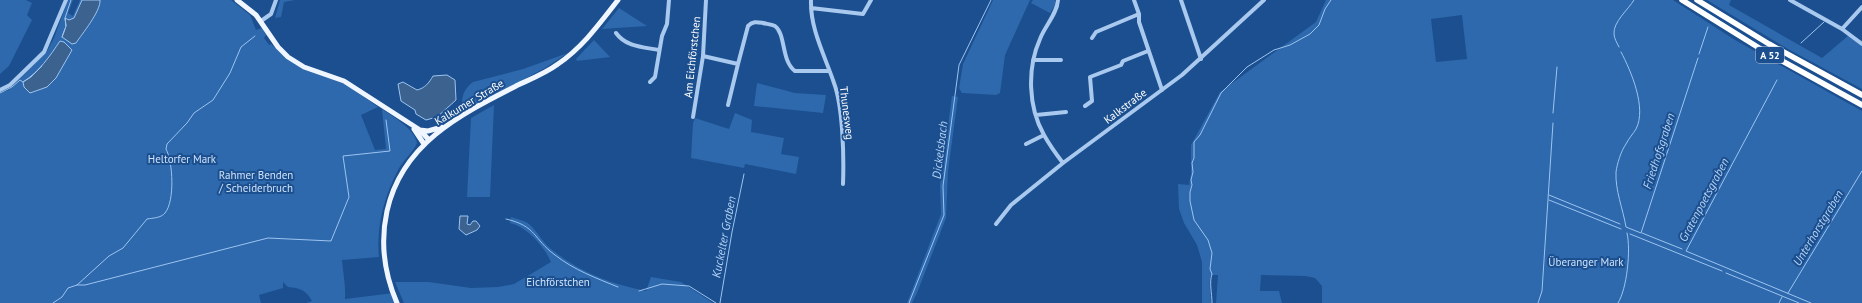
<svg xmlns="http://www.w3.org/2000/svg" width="1862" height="303" font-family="'PT Sans',sans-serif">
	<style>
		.green { fill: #2e69ad; fill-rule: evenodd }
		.water { fill: #3c6290; stroke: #9cc4f0 }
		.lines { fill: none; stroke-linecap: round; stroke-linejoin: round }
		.stream { stroke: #9cc4f0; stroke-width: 1 }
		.minor { stroke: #a9c9ee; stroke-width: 4 }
		.major { stroke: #f0f6ff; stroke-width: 5 }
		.highway { stroke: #fff; stroke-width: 5.5 }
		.labels { text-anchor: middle; stroke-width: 4; stroke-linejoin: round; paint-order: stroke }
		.shield { fill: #1b4f8f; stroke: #bbcadd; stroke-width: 1 }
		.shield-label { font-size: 10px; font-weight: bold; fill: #fff }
		.street-label { font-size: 11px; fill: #fff; stroke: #1b4f8f }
		.park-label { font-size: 11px; fill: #cfe3fa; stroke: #1b4f8f }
		.water-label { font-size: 12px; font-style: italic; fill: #b5d3f5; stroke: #1b4f8f }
	</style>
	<rect width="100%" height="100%" fill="#1b4f8f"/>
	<path class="green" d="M0 0H26L32 3 27 15 32 20 9 66 0 74Z
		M68 0H73L68 13 73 16 80 0H231L250 15 256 30 262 28 266 35 264 38 269 45 271 44 283 55 349 86 378 107 361 115 375 150 386 149 382 109C393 117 414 128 417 143 413 153 403 160 398 170 384 197 376 227 379 257L342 260C343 273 346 286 345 299L394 293 400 303H306L312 301C306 290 300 288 288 287L283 282V288L259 295 261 303H0V93L9 90 47 51 54 38Z
		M280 0H295L284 2 281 17 275 18Z
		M993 0H1030L1005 55 1000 93 996 95 962 93 959 88 963 64Z
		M1033 0H1055V5L1050 13 1031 3Z
		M1326 0H1673L1735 40 1862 111V303H1322V286L1315 278 1305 276 1261 275 1260 291H1279L1282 303H1216L1218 275H1211C1208 283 1211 294 1211 303H1202V262L1197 245 1184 223 1179 209 1178 184 1189 185 1191 174V145L1220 92 1316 22ZM1462 15 1467 59 1436 62 1431 19Z
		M1707 0H1731L1729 5 1822 58 1849 35 1862 44V89L1788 49Z
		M619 8 647 26 602 29Z
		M594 40 610 57 577 61 576 59Z
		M568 53 545 68 464 111C459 101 464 88 473 82L523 69Z
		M757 83 795 93 826 95 823 113 754 106Z
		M952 96 958 97 948 171 946 218 917 293 912 303H907L941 214 940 186Z
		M494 105 490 197H467L471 118Z
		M735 113 752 120 751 132 784 138 781 154 799 157 796 174 745 164 744 168 691 158 693 123 695 118 729 129Z
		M511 217C516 219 522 220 526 222 535 227 542 242 551 249 579 272 611 284 646 291L651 277 681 282 713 303H404L395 282H429L471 288 498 287 514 284 551 262C544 246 527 227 510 223Z"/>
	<path class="water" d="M82 0H100C101 11 82 34 76 43L72 44 62 37 66 26 65 18 69 20 74 18Z
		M60 41 64 42 72 50 56 78 47 87 30 93 24 87 23 82C39 72 50 56 60 41Z
		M433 76 447 75 455 80 456 100 437 117 426 120 416 114 415 110 401 101 398 84 403 82 417 90C425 88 429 83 433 76Z
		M460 216H468L467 224 470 225 473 221H476L480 226 477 230 466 235 459 229Z"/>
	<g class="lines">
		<path class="stream" d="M66 26 65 18 71 0
			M62 37 65 29
			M1801 43 1824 22
			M1619 47C1617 43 1614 38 1614 34 1613 22 1628 10 1634 0
			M1621 52C1631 71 1647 108 1636 129 1633 134 1629 138 1626 144 1621 151 1617 164 1616 172 1615 190 1623 209 1626 227L1641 233 1698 58
			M1699 54 1708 27
			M1777 80 1686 251 1811 303
			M0 93 12 87 20 80 23 82 31 77 42 66
			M1553 113 1557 67
			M1549 195 1620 224
			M1549 200 1621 229
			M506 219C537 226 533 239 555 255 574 270 596 278 618 287
			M1642 233 1682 249
			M1630 234 1722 271
			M1726 273 1799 303
			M77 285H85L268 238 331 241 349 197 343 156 390 151 386 120
			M639 291 662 284 689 286 716 303
			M1788 293 1862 171
			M53 303 62 297 68 288 77 285 109 256 123 248 147 219C153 218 161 218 165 213 175 201 173 162 166 149L167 144 187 123 194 113 213 100 230 73 241 47 255 36
			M720 303 732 232 744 174
			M909 303 944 215 943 186 959 65 991 0
			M1212 303C1212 293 1209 283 1212 274L1210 269 1212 253 1208 240 1194 220 1190 201V192L1192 185 1191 180 1193 172 1192 163 1194 158V142L1200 135 1221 93 1247 67 1274 50 1290 45 1310 34 1319 25 1325 9 1331 0
			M1538 303 1542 291 1553 123
			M1618 303C1627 289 1631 250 1627 233
			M1779 303 1782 297"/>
		<path class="minor" d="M811 0C810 29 825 56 834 83 843 107 844 157 843 184
			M1058 0C1057 14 1045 26 1040 39 1027 68 1028 107 1044 135 1049 144 1056 154 1063 163
			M1134 0 1139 14V22L1162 90
			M1181 0 1201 59
			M1790 0 1842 29 1862 44
			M811 8 863 14 871 0
			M261 21 271 14 276 0
			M1842 29 1862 7
			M616 33C626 47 643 47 659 50
			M1092 38 1096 32 1139 14
			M703 56 738 64 748 26C753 21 757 22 763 23 766 24 771 24 775 26 786 34 781 61 795 71H829
			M1033 60H1061
			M650 82 655 77 662 36 667 24 669 0
			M0 90 10 85 44 52 66 0
			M728 105 738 64
			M1085 106 1092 101 1090 77 1121 65 1123 61 1148 51
			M1036 115 1066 112
			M693 117 703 56 706 0
			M1026 144 1044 135
			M996 224 1011 205 1063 163 1182 75 1264 0"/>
		<path class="major" d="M237 0 256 15 278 47 288 57 304 67 344 81 420 130 429 140
			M414 129 424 144
			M420 130 428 131 442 127
			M397 303C384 273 380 243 387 211 402 143 461 114 518 85 531 79 546 73 558 64 583 47 600 23 618 0"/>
		<path class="highway" d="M1682 0 1764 51 1862 105
			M1697 0 1769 44 1862 95"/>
	</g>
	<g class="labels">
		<rect class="shield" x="1756" y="47" width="28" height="16" rx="3"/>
		<g class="shield-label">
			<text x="1770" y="59">A 52</text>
		</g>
		<g class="street-label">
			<text transform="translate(692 57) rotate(-84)" y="4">Am Eichförstchen</text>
			<text transform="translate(469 102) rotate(-31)" y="4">Kalkumer Straße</text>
			<text transform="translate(1125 106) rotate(-37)" y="4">Kalkstraße</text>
			<text transform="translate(847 113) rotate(83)" y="4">Thunesweg</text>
		</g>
		<g class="park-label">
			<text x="182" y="163">Heltorfer Mark</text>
			<text x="256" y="179">Rahmer Benden<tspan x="256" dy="13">/ Scheiderbruch</tspan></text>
			<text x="1586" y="266">Überanger Mark</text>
			<text x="558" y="286">Eichförstchen</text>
		</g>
		<g class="water-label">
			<text transform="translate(940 150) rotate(-83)" y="4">Dickelsbach</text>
			<text transform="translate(1659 151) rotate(-72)" y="4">Friedhofsgraben</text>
			<text transform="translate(1704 200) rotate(-62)" y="4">Gratenpoetsgraben</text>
			<text transform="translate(1818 228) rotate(-59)" y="4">Unterhorstgraben</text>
			<text transform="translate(724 237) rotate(-79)" y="4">Kuckelter Graben</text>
		</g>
	</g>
</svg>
